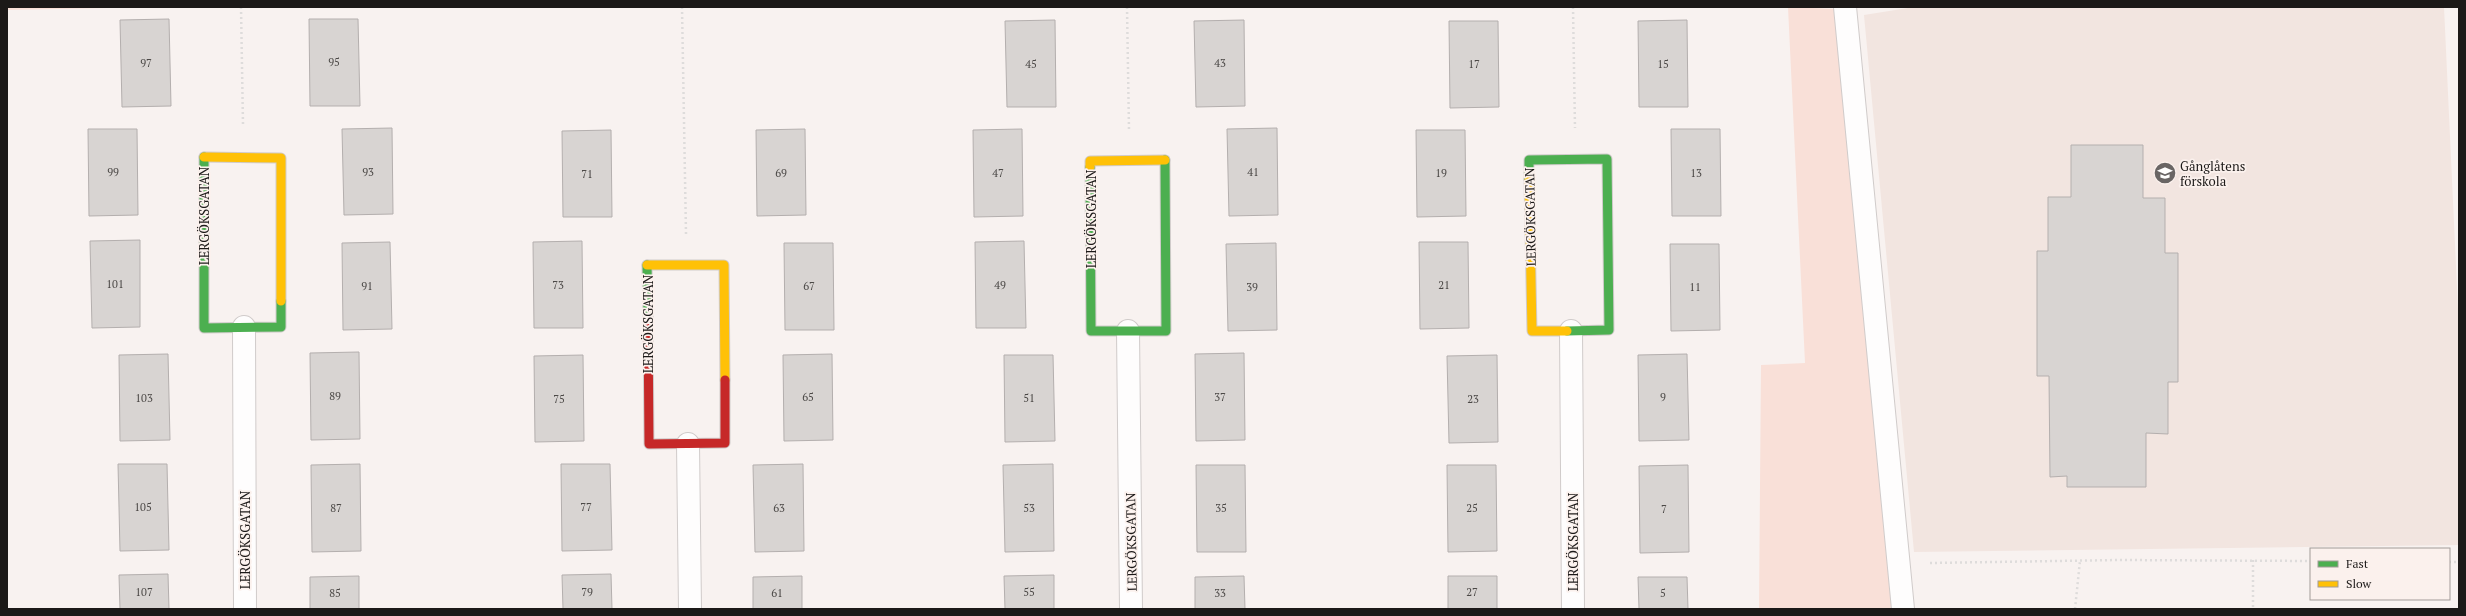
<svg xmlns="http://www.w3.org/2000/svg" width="2466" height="616" font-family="'PT Serif',serif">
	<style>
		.built { fill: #f2e5e0 }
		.green { fill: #f9e0d8 }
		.building { fill: #d8d4d2; stroke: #b4afae }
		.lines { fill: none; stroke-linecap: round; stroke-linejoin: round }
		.street-casing { stroke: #d0cbca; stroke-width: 24 }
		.fast-casing { stroke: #d0cbca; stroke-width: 11 }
		.slow-casing { stroke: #d0cbca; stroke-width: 11 }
		.jam-casing { stroke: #d0cbca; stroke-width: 11 }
		.path { stroke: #dedcdb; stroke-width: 2.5; stroke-dasharray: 2 3; stroke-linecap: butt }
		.street { stroke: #fefdfd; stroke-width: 22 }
		.fast { stroke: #4caf50; stroke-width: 9 }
		.slow { stroke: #ffc107; stroke-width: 9 }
		.jam { stroke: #c62828; stroke-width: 9 }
		.labels { text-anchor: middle; stroke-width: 3.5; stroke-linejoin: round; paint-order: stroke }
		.number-label { font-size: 11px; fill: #4b4846 }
		.poi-label { font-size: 13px; fill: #1c1918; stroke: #fbf1ed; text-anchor: start }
		.street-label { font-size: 13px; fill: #1c1918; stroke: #fbf1ed }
	</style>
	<rect width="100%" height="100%" fill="#f8f2f0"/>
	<path class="built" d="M1914 7H2444L2459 331V545L1914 552 1864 15Z"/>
	<path class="green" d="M7 7H158L7 10Z
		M1788 7 1838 9 1892 609H1759L1761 365 1805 363Z"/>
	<path class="building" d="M169 19 171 106 122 107 120 20Z
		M309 19H358L360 106H310Z
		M1055 20 1056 107H1007L1005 21Z
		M1244 20 1245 106 1196 107 1194 21Z
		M1687 20 1688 107H1639L1638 21Z
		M1449 21H1498L1499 107 1450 108Z
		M392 128 393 214 344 215 342 129Z
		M1277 128 1278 215 1229 216 1227 129Z
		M88 129H137L138 215 89 216Z
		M805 129 806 215 757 216 756 130Z
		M1022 129 1023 216 974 217 973 130Z
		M1671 129H1720L1721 216H1672Z
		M611 130 612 217H563L562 131Z
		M1416 130H1465L1466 216 1417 217Z
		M2071 145H2143V198H2165V253H2178V382H2168V434L2146 433V487H2067V476L2050 477 2049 376H2037V251H2048V197H2071Z
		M140 240V327L92 328 90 241Z
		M582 241 583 328H534L533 242Z
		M1024 241 1026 328H976L975 242Z
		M390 242 392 329 343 330 342 243Z
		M1419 242H1468L1469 328 1420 329Z
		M784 243H833L834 330H785Z
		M1276 243 1277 330 1228 331 1226 244Z
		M1670 244H1719L1720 330 1671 331Z
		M359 352 360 439 311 440 310 353Z
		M1244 353 1245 440 1196 441 1195 354Z
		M168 354 170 440 120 441 119 355Z
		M832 354 833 440 784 441 783 355Z
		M1687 354 1689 440 1639 441 1638 355Z
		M583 355 584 441 535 442 534 356Z
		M1004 355H1053L1055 441 1005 442Z
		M1497 355 1498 442 1449 443 1447 356Z
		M118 464H167L169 550 120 551Z
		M360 464 361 551 312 552 311 465Z
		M561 464H610L612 550 562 551Z
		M803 464 804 551 755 552 753 465Z
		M1053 464 1054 551 1005 552 1003 465Z
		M1196 465H1245L1246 552H1197Z
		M1447 465H1496L1497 551 1448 552Z
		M1688 465 1689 552 1640 553 1639 466Z
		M168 574 169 609H120L119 575Z
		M611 574 612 609H563L562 575Z
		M1054 575V609H1005L1004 576Z
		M359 576V609H310V577Z
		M802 576V609H753V577Z
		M1244 576 1245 609H1195V577Z
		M1448 576H1497V609H1448Z
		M1638 577H1687L1688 609H1639Z"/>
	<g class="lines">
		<g class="street-casing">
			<path id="street" d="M1845 7 1903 609
				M244 327 245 609
				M1128 331 1131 609
				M1571 331 1573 609
				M688 444 690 609"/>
		</g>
		<g class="fast-casing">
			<path id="fast" d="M204 157V328L281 327V301
				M1090 167 1091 331H1166L1165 160
				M1529 180V160L1607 159
				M647 265 648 318
				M1567 331 1609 330 1607 159"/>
		</g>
		<g class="slow-casing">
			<path id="slow" d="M204 157 281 158V301
				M1090 167V161L1165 160
				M1529 180 1532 331H1567
				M647 265H724L725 380"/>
		</g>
		<g class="jam-casing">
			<path id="jam" d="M648 318 649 444 725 443V380"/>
		</g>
		<path class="path" d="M241 7 243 125
			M682 7 686 234
			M1127 7 1129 130
			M1573 7 1575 128
			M2253 560V609
			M2449 562H2459
			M1930 563 2119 560 2311 561
			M2075 609 2080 561"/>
		<use href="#street" class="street"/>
		<use href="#fast" class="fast"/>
		<use href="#slow" class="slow"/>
		<use href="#jam" class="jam"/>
	</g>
	<defs>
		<g id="school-disc" transform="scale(1.15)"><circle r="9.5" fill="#696564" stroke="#fbf1ed"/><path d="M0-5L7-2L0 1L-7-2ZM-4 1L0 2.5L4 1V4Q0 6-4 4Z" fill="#fff"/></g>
	</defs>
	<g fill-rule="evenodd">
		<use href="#school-disc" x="2165" y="173"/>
	</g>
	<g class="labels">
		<g class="number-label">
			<text x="334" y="66">95</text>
			<text x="146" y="67">97</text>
			<text x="1220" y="67">43</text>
			<text x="1031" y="68">45</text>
			<text x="1474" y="68">17</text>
			<text x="1663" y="68">15</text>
			<text x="113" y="176">99</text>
			<text x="368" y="176">93</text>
			<text x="1253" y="176">41</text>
			<text x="781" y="177">69</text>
			<text x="998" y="177">47</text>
			<text x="1441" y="177">19</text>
			<text x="1696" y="177">13</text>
			<text x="587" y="178">71</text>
			<text x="115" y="288">101</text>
			<text x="558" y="289">73</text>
			<text x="1000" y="289">49</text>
			<text x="1444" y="289">21</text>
			<text x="367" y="290">91</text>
			<text x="809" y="290">67</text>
			<text x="1252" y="291">39</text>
			<text x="1695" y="291">11</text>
			<text x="335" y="400">89</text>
			<text x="808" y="401">65</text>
			<text x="1220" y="401">37</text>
			<text x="1663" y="401">9</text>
			<text x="144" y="402">103</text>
			<text x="1029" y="402">51</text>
			<text x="559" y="403">75</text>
			<text x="1473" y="403">23</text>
			<text x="143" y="511">105</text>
			<text x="586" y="511">77</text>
			<text x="336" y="512">87</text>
			<text x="779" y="512">63</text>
			<text x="1029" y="512">53</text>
			<text x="1221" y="512">35</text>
			<text x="1472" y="512">25</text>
			<text x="1664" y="513">7</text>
			<text x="144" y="596">107</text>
			<text x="587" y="596">79</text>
			<text x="1029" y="596">55</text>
			<text x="1472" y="596">27</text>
			<text x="335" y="597">85</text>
			<text x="777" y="597">61</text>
			<text x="1220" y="597">33</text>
			<text x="1663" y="597">5</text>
		</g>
		<g class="poi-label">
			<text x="2180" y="171">Gånglåtens<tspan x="2180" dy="15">förskola</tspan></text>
		</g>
		<g class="street-label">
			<text transform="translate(204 216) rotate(-90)" y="5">LERGÖKSGATAN</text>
			<text transform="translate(1530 217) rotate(-91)" y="5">LERGÖKSGATAN</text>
			<text transform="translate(1091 219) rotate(-90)" y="5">LERGÖKSGATAN</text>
			<text transform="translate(648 324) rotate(-90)" y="5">LERGÖKSGATAN</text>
			<text transform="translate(245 540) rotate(-90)" y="5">LERGÖKSGATAN</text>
			<text transform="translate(1131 542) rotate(-91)" y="5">LERGÖKSGATAN</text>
			<text transform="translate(1573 542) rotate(-90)" y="5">LERGÖKSGATAN</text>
		</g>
	</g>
	<rect width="2466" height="616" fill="none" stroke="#1c1918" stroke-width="16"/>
	<rect x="2310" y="548" width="140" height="52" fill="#fbf1ed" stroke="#a29b98"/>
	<rect x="2318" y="561" width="20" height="6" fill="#4caf50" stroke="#a29b98"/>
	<text x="2346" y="568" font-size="12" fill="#1c1918">Fast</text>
	<rect x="2318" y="581" width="20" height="6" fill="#ffc107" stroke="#a29b98"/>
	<text x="2346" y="588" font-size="12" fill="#1c1918">Slow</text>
</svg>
